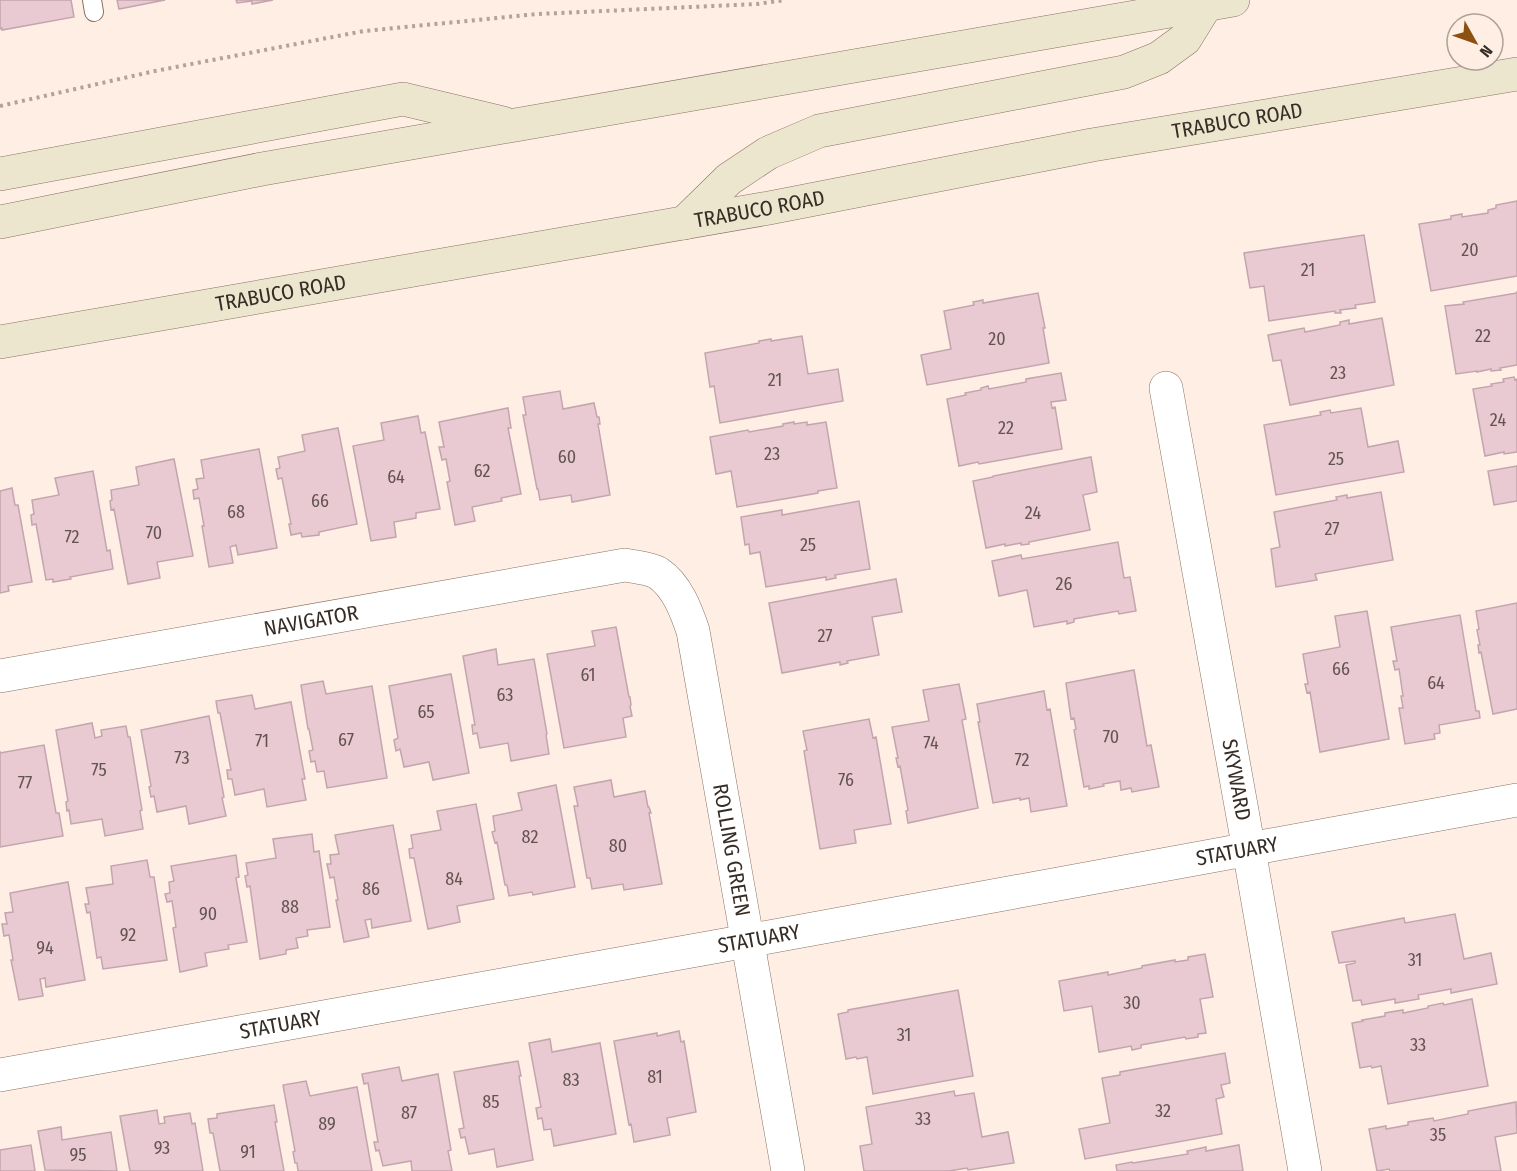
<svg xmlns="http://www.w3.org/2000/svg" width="1517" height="1171" font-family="'Fira Sans Condensed',sans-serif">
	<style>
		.building { fill: #e9cad3; stroke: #c3a5ae; stroke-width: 1.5 }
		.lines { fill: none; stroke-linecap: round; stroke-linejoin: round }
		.service-casing { stroke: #897362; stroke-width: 20 }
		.minor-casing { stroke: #897362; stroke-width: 34 }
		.secondary-casing { stroke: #897362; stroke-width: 34 }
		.path { stroke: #b0a399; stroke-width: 4; stroke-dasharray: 3 4.5; stroke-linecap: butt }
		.service { stroke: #fff; stroke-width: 18 }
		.minor { stroke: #fff; stroke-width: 33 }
		.secondary { stroke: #ede6ce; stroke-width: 33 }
		.labels { text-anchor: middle; stroke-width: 4.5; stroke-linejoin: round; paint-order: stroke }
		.number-label { font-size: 18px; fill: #635451 }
		.street-label { font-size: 21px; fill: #362d26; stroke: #feeee3 }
	</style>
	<rect width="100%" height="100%" fill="#feeee3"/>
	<path class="building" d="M0 0H71L74 17 2 30V28L0 29Z
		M117 0H165L119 9Z
		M236 0H273L252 4V1L237 3Z
		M1517 201V276L1431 291 1419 224 1451 219V216L1462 214V217L1488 213V210L1496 208V205Z
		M1364 235 1375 302 1355 305 1356 308 1340 310 1341 313H1335V311L1269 321 1264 286 1250 288 1244 253Z
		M1517 291V365L1500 368 1501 370 1491 371V369L1477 372V371L1456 374 1445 306 1464 304 1463 302 1517 293Z
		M1038 293 1045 328H1043L1049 363 927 385 921 355 951 349 944 311 974 305 973 302 983 300V303Z
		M1382 318 1394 385 1290 405 1281 360 1273 361 1268 335 1304 328 1305 332 1340 325V322L1349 320V324Z
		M802 336 808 374 838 369 843 401 720 423 714 386 710 387 705 353 759 343V341L771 339V341Z
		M1061 373 1066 400 1051 402 1052 408 1055 407 1062 449 979 464 978 462 959 466 947 399 966 395 965 393 981 390V388L988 386 989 389 1026 382V379Z
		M1514 377 1515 380 1517 379V452L1504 454V452L1485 456 1473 389 1492 386 1491 384 1504 382 1503 379Z
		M560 391 563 409 594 403 597 417H599L600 424H598L610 495 572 502 571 495 540 500 538 489H537L523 415H526L523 397Z
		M508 408 511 428H508L521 494 501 498 502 501 472 507 475 521 455 525 447 482 450 481 446 459 442 460 439 447H444L439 422Z
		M1361 408 1368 447 1398 441 1404 472 1276 495 1264 425 1321 415 1320 412 1330 410 1331 413Z
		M418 416 421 433 425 432 440 509 416 513V518L394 522 396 537 371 541 353 446 384 440 381 423Z
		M794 422V424L807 422V425L826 422 837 488 818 491V493L737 507 731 471 716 474 710 437 748 430 749 432 783 426V424Z
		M338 428 357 524 319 532V535L302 537 301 533 291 535 289 524H291L282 478 278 479 276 469 280 468 278 457 305 451 302 435Z
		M259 449 277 548 238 555 236 545 230 547 233 563 209 567 202 526H204L199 498 194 499 193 490 198 489 196 479 204 478 201 460Z
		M1091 457 1097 492 1083 495 1090 530 1029 542V544L1021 545V543L1005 546V544L986 548 973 481 993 477V476Z
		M174 459 193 556 157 562 160 578 128 584 114 509 111 510 110 501 112 500 111 490 139 485 136 467Z
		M1517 466V501L1494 505 1488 471Z
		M93 471 107 551 110 550 113 569 70 577 71 579 53 582V579L46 580 36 524 32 525 31 515 34 514 32 500 59 495 55 478Z
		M12 488 15 505H18L32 582 8 586 9 591 0 593V491Z
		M1381 492 1393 560 1315 574 1317 580 1276 587 1271 549 1280 547 1274 512 1337 500 1336 497 1347 495V498Z
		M859 501 870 569 835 575 836 578 826 580V577L766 587 760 552 750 554 749 544 745 545 741 517 782 510V515Z
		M1118 542 1124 578 1130 577 1136 611 1119 614 1118 611 1074 619V622L1067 624V621L1034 627 1027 590 999 596 992 561 1021 555 1022 559Z
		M896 579 902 612 872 617 879 655 847 661 848 663 840 665V662L782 673 769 603Z
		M1517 603V709L1493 714 1481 652 1479 653 1478 645H1480L1477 630 1479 629 1476 611Z
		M1367 611 1389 739 1320 752 1310 692 1307 693 1305 684H1308L1303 654 1340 647 1335 616Z
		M1460 615 1476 711H1479L1480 718 1439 725 1440 733 1434 734 1435 739 1405 744 1399 708H1403L1401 696H1403L1399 669 1395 670 1393 661H1397L1391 627Z
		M616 627 629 697H630L631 705 630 706 632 716 623 718 626 737 564 748 547 654 595 646 592 631Z
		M496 649 498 665 534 659 547 734 546 735 549 754 511 761 508 743 480 748 477 733 473 734 472 725H475L463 656Z
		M1134 670 1147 746 1151 745 1159 787 1132 792 1131 788 1121 790 1120 781 1103 784 1104 786 1089 789V786L1084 787 1074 730 1076 729 1074 718 1071 719 1066 683Z
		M451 674 469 773 433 780 429 762 404 767 400 749 396 751 394 740 398 738 389 686Z
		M323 681 326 694 372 686 387 778 327 788 324 771 317 772 315 761 311 762 309 751 313 750 309 729H308L301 685Z
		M959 684 966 719 962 720 978 808 908 823 906 811 908 810 900 766 898 767 896 758H898L892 727 929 721 923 690Z
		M1044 691 1047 710 1050 709 1067 806 1031 812 1029 798 1020 800V798L993 803 978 722H980L977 704Z
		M252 695 255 709 291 702 305 779H302L306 800 267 807 264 789 235 795 232 779H228L227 770H231L220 713H218L216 701Z
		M209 716 224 797 222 798 226 816 189 824 186 806 157 812 154 796 151 797 149 787 151 786 141 730Z
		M869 719 873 738 876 737 891 824 854 830 856 843 820 849 804 751 807 750 803 731Z
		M92 723 95 738 102 736 101 730 126 726 128 737H130L142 810 140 811 143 829 105 836 102 819 71 824 69 810 67 811 66 802 68 801 56 730Z
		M44 745 56 813H59L63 836 0 847V751V753Z
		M611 780 614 797 645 791 648 807H649L651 813H649L662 884 624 890 623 884 592 889 590 878H587L574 806H578L574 787Z
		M556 785 575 887 533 895 532 892 509 896 507 885H505L497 842 495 843 492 832 495 831 493 816 522 810 518 793Z
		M476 804 494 899 457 906 460 922 428 929 414 858H410L409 849 413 848 411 835 441 830 437 811Z
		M393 825 411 921 372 928 371 919 365 920 369 937 344 942 336 900H338L334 877 330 878 327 864H331L330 855 339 854 335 835Z
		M312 834 314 852 319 851 330 927 307 930 308 936 296 938 298 948 286 950V954L260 959 250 886 247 887 245 876 248 875 246 863 276 858 273 839Z
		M236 855 239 877 236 878 247 942 228 945 229 949 205 953 207 966 180 972 173 928 176 927 172 901 167 902 165 894 170 893 169 882 174 881 171 866Z
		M147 860 150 877H154L167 960 103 969 101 957 97 958 90 912 87 913 85 904H89L86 888 113 884 111 866Z
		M68 882 85 980 46 987 45 978 40 979 43 996 19 1000 11 960H13L9 935 4 936 2 924H7L5 913 13 912 10 893Z
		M1455 914 1464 959 1491 953 1497 984 1451 993V989L1418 995 1419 999 1395 1003V999L1362 1005 1361 1000 1353 1001 1346 965 1355 963V961L1339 963 1332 932 1404 918 1405 923Z
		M1205 954 1213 997 1200 999 1206 1033 1198 1034V1037L1186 1039 1185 1037 1141 1045V1048L1132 1050 1131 1046 1099 1052 1092 1006 1064 1011 1059 981 1108 972V975L1142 968V966L1175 960V962L1188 960V957Z
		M958 990 973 1076 873 1094 867 1057 857 1059 856 1057 846 1059 838 1014 848 1012V1010Z
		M1472 999 1488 1086 1388 1104 1381 1066 1372 1068 1371 1066 1360 1068 1352 1023 1363 1021 1362 1020 1385 1016V1013L1403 1010V1013L1428 1008V1006L1443 1003 1444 1005Z
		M679 1031 681 1042 684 1041 696 1112 667 1118 670 1135 634 1142 631 1124 629 1125 614 1041 657 1033V1036Z
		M550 1039 552 1052 600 1043 616 1134 554 1146 551 1129 544 1130 542 1118 538 1119 536 1108 541 1107 529 1043Z
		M1225 1053 1230 1083 1221 1085 1224 1097 1216 1099 1222 1134 1085 1159 1079 1129 1110 1123 1102 1078 1120 1075V1072Z
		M518 1061 521 1076H519L533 1160 497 1167 494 1149 469 1154 465 1137 461 1138 459 1129 464 1128 454 1072Z
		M399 1067 402 1081 438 1074 451 1150 448 1151 452 1171H412L411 1161 383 1166 379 1150 376 1151 374 1142H378L368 1083 364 1084 362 1074Z
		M306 1081 310 1096 357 1087 372 1171H298L297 1163H295L293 1152 295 1151 283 1085Z
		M954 1091 955 1096 974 1093 982 1137 1008 1132 1014 1163 968 1170 967 1168 949 1171H864L860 1146 872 1144 866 1107Z
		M1516 1102 1517 1133 1495 1137 1501 1171H1390L1389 1169 1377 1171 1369 1129 1386 1126V1129L1408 1125V1122L1433 1118 1434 1121 1468 1114V1111Z
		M274 1105 277 1122H275L284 1171H220L213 1133H210L208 1119 217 1118V1114Z
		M157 1110 159 1124 165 1123 164 1117 190 1113 192 1124 195 1123 203 1171H130L120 1116Z
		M61 1127 62 1140 111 1132 117 1171 45 1170 38 1131Z
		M31 1145 35 1171H0V1150Z
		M1239 1145 1243 1171H1117L1116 1165 1132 1162 1133 1163 1188 1154 1187 1151 1206 1147V1151Z"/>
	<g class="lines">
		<g class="service-casing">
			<path id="service" d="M92 0 94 12"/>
		</g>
		<g class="minor-casing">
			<g id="minor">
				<path id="s1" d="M1166 388 1249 850 1305 1171"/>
				<path id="s2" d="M0 676 625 565C634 567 649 568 658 573 677 586 686 610 693 631L788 1171"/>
				<path id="s3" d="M0 1075 747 941 1517 800"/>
			</g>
		</g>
		<g class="secondary-casing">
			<g id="secondary">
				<path d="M0 174 403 99 503 123"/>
				<path d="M0 222 262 169 1233 0"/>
				<path d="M684 223 729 179 768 153 819 131 1124 72 1159 58 1185 39 1206 5"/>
				<path id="s4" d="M0 342 769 208 1092 145 1517 74"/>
			</g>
		</g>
		<path class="path" d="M0 106 155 71 364 31 538 14 757 4 785 0"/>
		<use href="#service" class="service"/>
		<use href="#minor" class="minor"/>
		<use href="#secondary" class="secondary"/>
	</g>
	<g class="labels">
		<g class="number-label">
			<text x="1470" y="256">20</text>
			<text x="1308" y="276">21</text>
			<text x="1483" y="342">22</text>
			<text x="997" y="345">20</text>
			<text x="1338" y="379">23</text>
			<text x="775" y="386">21</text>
			<text x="1498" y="426">24</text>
			<text x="1006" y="434">22</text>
			<text x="772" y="460">23</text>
			<text x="567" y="463">60</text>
			<text x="1336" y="465">25</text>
			<text x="482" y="477">62</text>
			<text x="396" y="483">64</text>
			<text x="320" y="507">66</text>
			<text x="236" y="518">68</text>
			<text x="1033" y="519">24</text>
			<text x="1332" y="535">27</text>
			<text x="154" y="539">70</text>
			<text x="72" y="543">72</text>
			<text x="808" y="551">25</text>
			<text x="1064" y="590">26</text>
			<text x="825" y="642">27</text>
			<text x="1341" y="675">66</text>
			<text x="588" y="681">61</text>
			<text x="1436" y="689">64</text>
			<text x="505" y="701">63</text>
			<text x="426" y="718">65</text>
			<text x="1111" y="743">70</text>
			<text x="346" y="746">67</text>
			<text x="262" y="747">71</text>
			<text x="931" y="749">74</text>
			<text x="182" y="764">73</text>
			<text x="1022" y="766">72</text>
			<text x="99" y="776">75</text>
			<text x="846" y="786">76</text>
			<text x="25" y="789">77</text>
			<text x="530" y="843">82</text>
			<text x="618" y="852">80</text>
			<text x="454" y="885">84</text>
			<text x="371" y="895">86</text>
			<text x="290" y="913">88</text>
			<text x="208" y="920">90</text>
			<text x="128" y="941">92</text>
			<text x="45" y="954">94</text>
			<text x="1415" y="966">31</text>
			<text x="1132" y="1009">30</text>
			<text x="904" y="1041">31</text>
			<text x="1418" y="1051">33</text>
			<text x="655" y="1083">81</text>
			<text x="571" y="1086">83</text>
			<text x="491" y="1108">85</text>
			<text x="1163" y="1117">32</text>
			<text x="409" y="1119">87</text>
			<text x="923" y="1125">33</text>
			<text x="327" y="1130">89</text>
			<text x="1438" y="1141">35</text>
			<text x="162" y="1154">93</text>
			<text x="248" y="1158">91</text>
			<text x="78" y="1161">95</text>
		</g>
		<g class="street-label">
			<text dy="7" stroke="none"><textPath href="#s4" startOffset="1257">TRABUCO ROAD</textPath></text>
			<text dy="7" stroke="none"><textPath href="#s4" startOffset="771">TRABUCO ROAD</textPath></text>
			<text dy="7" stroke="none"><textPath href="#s4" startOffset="285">TRABUCO ROAD</textPath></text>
			<text dy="7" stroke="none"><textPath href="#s2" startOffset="316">NAVIGATOR</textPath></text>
			<text dy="7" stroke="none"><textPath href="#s1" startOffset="398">SKYWARD</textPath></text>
			<text dy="7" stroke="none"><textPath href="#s2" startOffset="960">ROLLING GREEN</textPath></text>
			<text dy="7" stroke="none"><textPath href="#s3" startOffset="1257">STATUARY</textPath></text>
			<text dy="7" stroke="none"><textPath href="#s3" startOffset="771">STATUARY</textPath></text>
			<text dy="7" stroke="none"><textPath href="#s3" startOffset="285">STATUARY</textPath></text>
		</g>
	</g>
	<g transform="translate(1475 42) rotate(130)"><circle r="28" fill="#feeee3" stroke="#aea197" stroke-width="1.5"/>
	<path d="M0-4.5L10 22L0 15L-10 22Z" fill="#8c5010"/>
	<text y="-9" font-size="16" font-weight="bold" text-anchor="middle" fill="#362d26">N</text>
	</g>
</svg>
